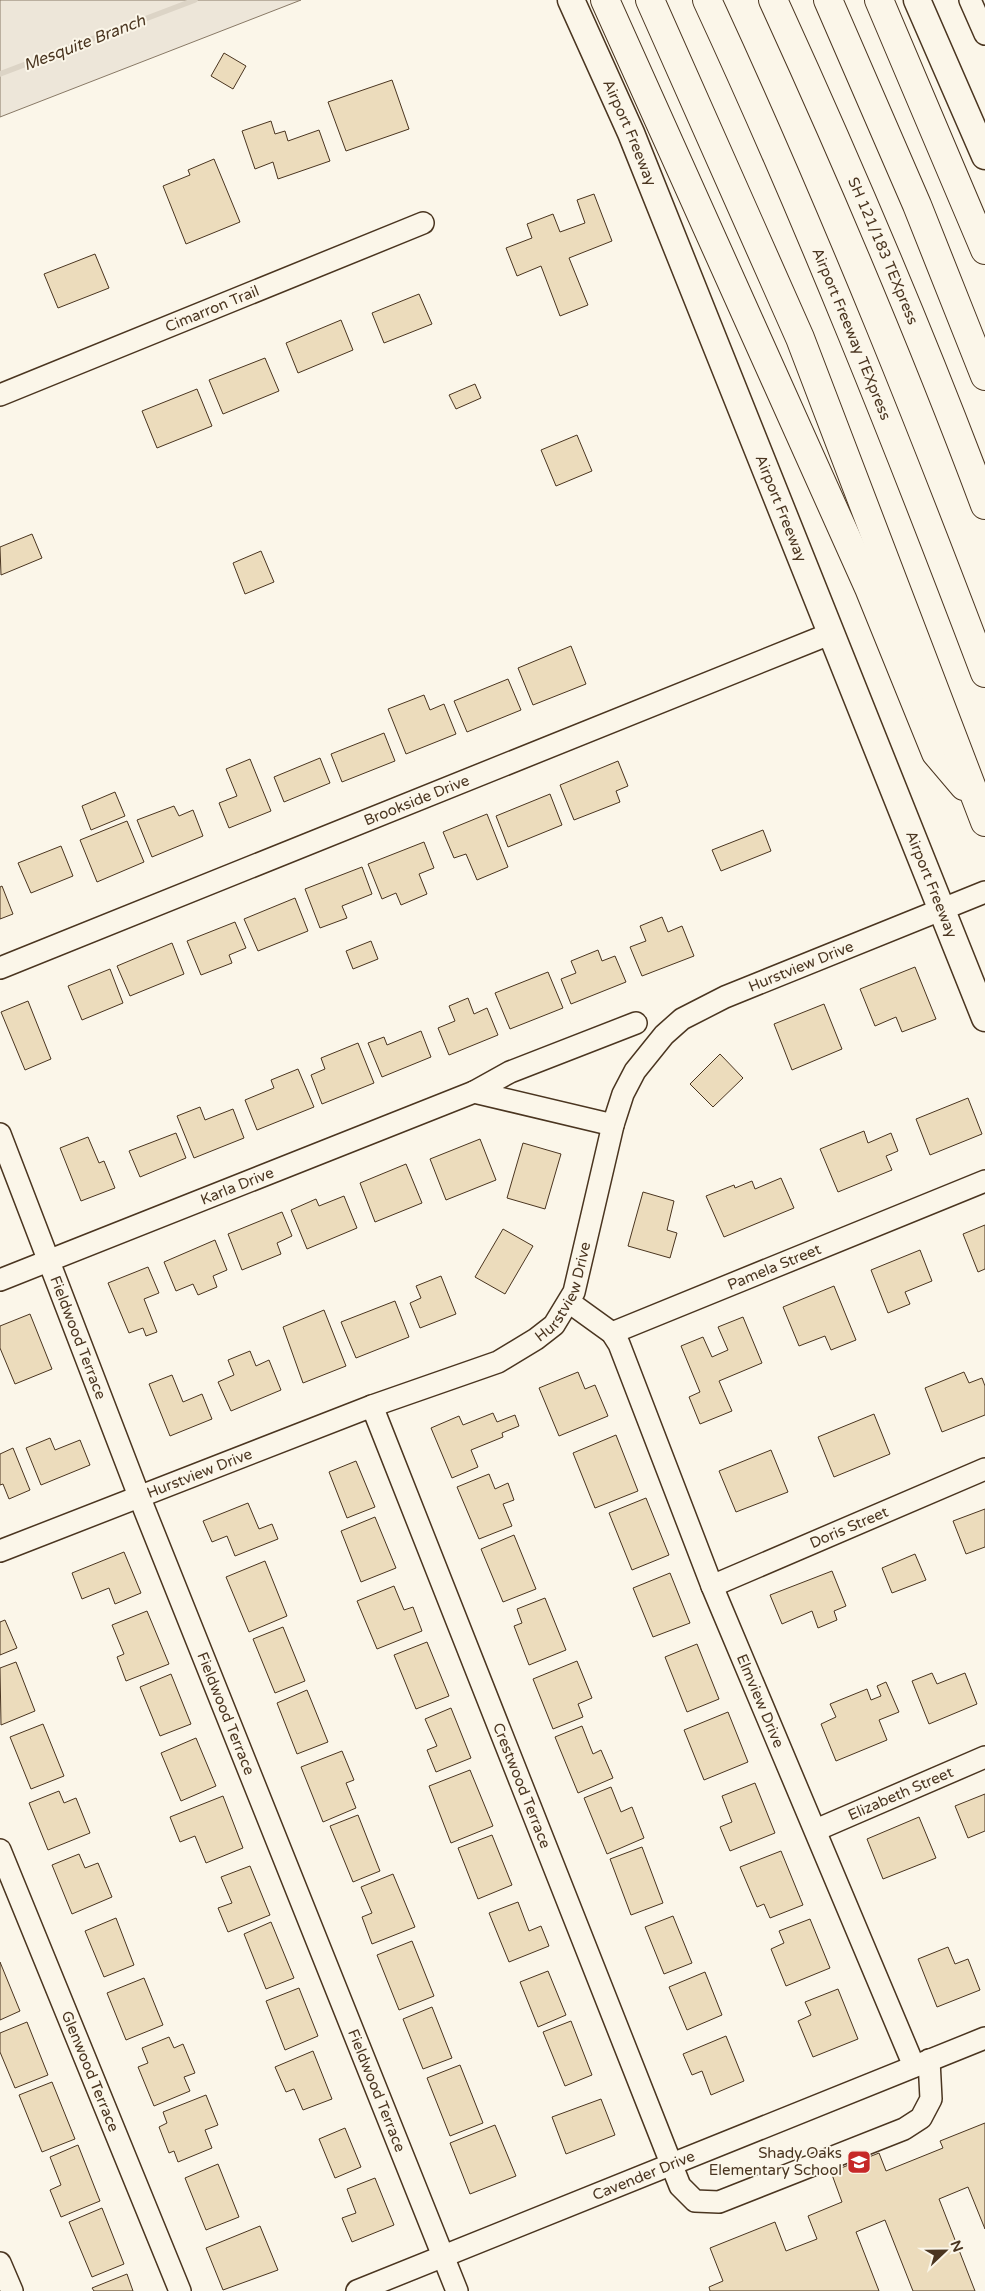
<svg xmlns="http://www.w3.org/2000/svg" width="985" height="2291" font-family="'Varela Round',sans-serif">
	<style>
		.green { fill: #ede6d9; stroke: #887966 }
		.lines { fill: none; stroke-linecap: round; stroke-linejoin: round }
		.stream { stroke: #dcd4c6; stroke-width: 5.5 }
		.building { fill: #ecdcbc; stroke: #4a3520 }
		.minor-casing { stroke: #4a3520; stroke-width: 24 }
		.major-casing { stroke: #4a3520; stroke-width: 29 }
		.highway-casing { stroke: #4a3520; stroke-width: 30 }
		.minor { stroke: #fbf6e9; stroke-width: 21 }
		.major { stroke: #fbf6e9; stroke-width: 26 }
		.highway { stroke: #fbf6e9; stroke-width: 28 }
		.labels { text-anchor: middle; stroke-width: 4; stroke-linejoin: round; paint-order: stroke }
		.street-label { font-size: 15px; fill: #4a3520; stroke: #fbf6e9 }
		.poi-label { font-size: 15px; fill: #4a3520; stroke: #fbf6e9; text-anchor: end }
		.water-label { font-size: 16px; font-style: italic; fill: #4a3520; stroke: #fbf6e9 }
	</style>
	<rect width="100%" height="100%" fill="#fbf6e9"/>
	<path class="green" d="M0 0H301L0 117Z"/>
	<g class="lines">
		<path class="stream" d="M0 74 195 0"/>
	</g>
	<path class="building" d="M224 53 246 66 233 89 211 76Z
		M392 80 409 129 346 151 328 102Z
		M271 121 275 134 285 131 288 141 319 130 330 161 278 179 273 162 255 169 242 131Z
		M214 159 240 222 186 244 163 186 190 175 188 170Z
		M594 194 612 241 569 258 588 305 560 316 541 266 517 276 506 248 532 238 527 224 553 214 560 232 585 223 577 200Z
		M95 254 109 288 58 308 44 274Z
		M419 294 432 324 384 343 372 313Z
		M341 320 353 350 298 373 286 343Z
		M265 358 279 391 223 414 209 380Z
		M475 384 481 398 456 409 449 395Z
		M197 389 212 426 157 448 142 411Z
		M577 435 592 471 556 486 541 450Z
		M32 534 42 558 1 575 0 547Z
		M261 551 274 582 245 594 233 563Z
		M571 646 586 684 533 705 518 668Z
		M508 679 521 710 467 732 454 701Z
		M424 695 430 710 444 704 456 734 406 754 388 709Z
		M384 733 395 761 342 782 331 754Z
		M320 758 330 783 284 802 274 777Z
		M250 759 271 811 229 828 219 803 237 796 226 769Z
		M618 761 628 786 616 791 620 802 574 820 560 785Z
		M115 792 125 816 91 830 82 806Z
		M550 794 562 825 508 847 496 816Z
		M174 806 179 816 193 810 203 836 152 857 137 820Z
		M487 814 508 867 477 880 466 854 454 858 443 832Z
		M127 821 144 862 97 882 80 840Z
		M763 830 771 851 721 871 712 850Z
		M424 842 434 868 419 874 427 894 401 905 396 893 382 899 368 864Z
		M61 846 73 876 31 893 18 863Z
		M362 867 372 894 342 906 347 918 320 928 305 889Z
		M2 886 13 914 0 919V887Z
		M295 898 308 931 258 951 244 919Z
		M662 917 668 932 682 926 694 956 642 976 630 947 646 941 640 926Z
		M235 922 246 948 229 955 232 963 201 975 187 941Z
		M371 941 378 959 353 969 346 951Z
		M172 943 184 974 130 996 117 966Z
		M598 950 602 961 615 956 626 982 571 1004 561 979 576 973 571 961Z
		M915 967 936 1019 902 1032 896 1017 875 1026 860 989Z
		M110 969 123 1003 82 1020 68 986Z
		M548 972 563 1008 510 1029 495 993Z
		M468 998 474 1014 487 1008 498 1035 449 1055 438 1028 455 1021 449 1006Z
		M28 1001 51 1059 25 1070 1 1012Z
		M824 1004 842 1049 792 1070 774 1024Z
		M421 1031 431 1057 382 1077 368 1043 384 1037 387 1045Z
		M358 1043 374 1083 322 1104 311 1075 325 1069 321 1058Z
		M720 1054 743 1078 713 1107 690 1084Z
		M298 1069 314 1107 257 1130 245 1100 274 1088 271 1080Z
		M968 1098 982 1134 930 1155 916 1119Z
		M200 1107 205 1120 233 1109 244 1138 194 1158 177 1116Z
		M864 1131 868 1143 891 1133 898 1151 886 1156 892 1170 838 1192 820 1149Z
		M176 1133 186 1158 140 1177 129 1151Z
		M88 1137 99 1163 104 1161 115 1188 81 1201 60 1148Z
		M480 1139 496 1180 446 1200 430 1159Z
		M523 1143 561 1154 545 1209 507 1198Z
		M406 1164 422 1203 375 1222 360 1183Z
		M781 1178 794 1208 724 1237 706 1196 734 1185 735 1188 752 1181 755 1189Z
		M643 1192 674 1201 667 1230 677 1233 670 1258 628 1246Z
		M344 1196 357 1228 307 1249 291 1210 316 1199 319 1206Z
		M282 1212 292 1236 277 1243 281 1254 242 1270 228 1234Z
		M985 1225V1269L978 1272 963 1234Z
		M503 1229 533 1246 505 1294 475 1277Z
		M215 1240 227 1270 213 1276 217 1287 198 1295 193 1284 176 1291 164 1262Z
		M920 1250 932 1281 905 1292 910 1304 888 1313 871 1270Z
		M148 1267 159 1293 144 1299 157 1332 146 1336 143 1328 129 1333 108 1283Z
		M441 1276 456 1314 420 1328 410 1303 421 1298 416 1286Z
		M834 1286 856 1340 831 1350 825 1336 799 1346 783 1307Z
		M395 1301 409 1337 356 1358 341 1322Z
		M324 1310 346 1366 303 1383 283 1327Z
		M30 1314 52 1369 15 1384 0 1348V1326Z
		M743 1317 762 1363 719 1381 732 1411 700 1424 689 1397 700 1392 681 1346 703 1337 712 1357 728 1350 718 1327Z
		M250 1351 256 1366 269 1360 281 1390 231 1411 218 1382 234 1375 228 1360Z
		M578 1372 585 1389 595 1385 608 1416 559 1436 539 1388Z
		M964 1372 969 1383 982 1378 985 1386V1415L942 1432 925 1388Z
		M172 1375 183 1402 202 1394 212 1419 170 1436 149 1384Z
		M493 1413 497 1422 515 1415 519 1426 502 1433 503 1437 471 1450 478 1467 452 1478 431 1428 459 1416 463 1425Z
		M874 1414 890 1454 834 1477 818 1437Z
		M616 1435 638 1491 595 1508 573 1453Z
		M50 1438 55 1450 80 1440 90 1465 41 1485 26 1448Z
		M13 1448 30 1490 9 1499 3 1484 0 1485V1454Z
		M771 1450 788 1492 736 1512 719 1471Z
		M356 1461 375 1507 347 1518 329 1472Z
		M489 1474 495 1489 508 1483 514 1500 503 1504 512 1526 479 1539 457 1487Z
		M646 1498 669 1555 632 1570 609 1513Z
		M248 1503 259 1529 272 1524 278 1539 235 1556 227 1536 212 1542 203 1521Z
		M985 1509V1547L966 1554 953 1521Z
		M375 1517 396 1568 361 1582 341 1531Z
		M514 1535 536 1589 503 1602 481 1549Z
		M124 1552 141 1593 115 1604 109 1588 82 1599 72 1573Z
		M915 1554 926 1580 892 1593 882 1568Z
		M265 1561 287 1616 249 1632 226 1577Z
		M832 1571 846 1606 834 1611 837 1620 818 1628 812 1611 782 1624 770 1595Z
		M670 1573 690 1623 653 1637 633 1588Z
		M394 1586 404 1610 413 1607 422 1631 377 1649 357 1601Z
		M545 1598 566 1650 529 1665 514 1626 522 1623 517 1609Z
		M147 1611 169 1664 126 1681 117 1657 124 1654 112 1625Z
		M5 1620 17 1648 0 1655V1622Z
		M283 1627 305 1681 275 1693 253 1639Z
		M427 1642 449 1696 416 1709 394 1655Z
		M697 1644 719 1699 687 1712 665 1657Z
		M577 1661 592 1698 578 1704 583 1717 553 1729 533 1679Z
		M16 1662 35 1711 1 1725 0 1668Z
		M932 1673 937 1684 965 1673 977 1704 929 1724 912 1681Z
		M171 1674 191 1724 160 1736 140 1687Z
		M886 1682 899 1712 879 1720 887 1740 836 1761 821 1724 836 1717 830 1704 867 1689 871 1700 881 1696 877 1686Z
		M307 1690 328 1742 297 1754 277 1703Z
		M451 1708 471 1758 436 1772 427 1750 437 1746 425 1719Z
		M728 1712 748 1762 704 1780 684 1730Z
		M43 1724 64 1776 31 1789 10 1737Z
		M582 1726 593 1754 601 1750 613 1778 578 1793 555 1737Z
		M196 1738 216 1786 181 1801 161 1753Z
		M342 1751 354 1780 346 1783 356 1808 323 1822 301 1767Z
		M470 1770 493 1826 451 1843 429 1786Z
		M755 1783 775 1833 730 1851 720 1827 732 1822 722 1796Z
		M611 1787 621 1812 632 1807 644 1838 607 1854 584 1798Z
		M59 1791 64 1803 76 1798 90 1833 48 1850 29 1803Z
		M985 1794V1831L968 1838 955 1806Z
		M223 1796 243 1848 206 1863 195 1836 180 1842 170 1817Z
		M358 1815 380 1871 353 1882 330 1826Z
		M919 1817 936 1858 883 1879 867 1839Z
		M492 1835 512 1885 478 1899 458 1848Z
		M642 1847 663 1903 631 1915 610 1859Z
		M781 1851 803 1905 770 1918 764 1904 757 1907 740 1867Z
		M79 1854 85 1868 98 1863 112 1897 72 1914 52 1865Z
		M250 1866 270 1915 228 1932 218 1908 232 1903 221 1877Z
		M393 1874 415 1927 372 1944 362 1917 372 1913 361 1887Z
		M518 1902 529 1931 541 1926 549 1946 509 1962 489 1913Z
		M673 1916 692 1963 664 1974 645 1927Z
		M116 1918 134 1965 104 1977 85 1931Z
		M810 1919 830 1968 786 1986 771 1949 784 1943 779 1931Z
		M271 1922 294 1978 266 1989 244 1934Z
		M412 1941 434 1996 399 2010 377 1955Z
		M948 1947 955 1964 968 1959 980 1990 937 2007 918 1959Z
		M0 1962 20 2011 0 2020Z
		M548 1971 566 2015 538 2027 520 1982Z
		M705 1972 722 2015 687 2030 669 1987Z
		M144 1978 163 2025 126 2040 107 1993Z
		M299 1988 318 2036 285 2050 266 2001Z
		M838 1989 858 2039 813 2057 798 2021 811 2015 805 2002Z
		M432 2007 452 2058 423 2069 403 2019Z
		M571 2021 592 2075 565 2086 543 2032Z
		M27 2022 48 2075 15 2088 0 2052V2033Z
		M726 2036 744 2081 711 2095 702 2071 692 2075 683 2054Z
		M169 2037 174 2048 183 2044 195 2073 184 2077 190 2091 154 2106 138 2067 148 2063 142 2048Z
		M313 2051 332 2099 303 2110 294 2089 286 2092 275 2067Z
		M460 2065 483 2123 450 2136 427 2078Z
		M52 2082 75 2139 42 2152 19 2095Z
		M206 2095 218 2125 205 2130 212 2148 178 2162 174 2151 169 2153 159 2127 167 2123 163 2112Z
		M601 2099 615 2135 566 2154 552 2117Z
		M985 2123V2229L968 2187 939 2199 975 2291H913L885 2220 856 2232 879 2291H710L709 2287 723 2281 710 2248 775 2222 786 2251 817 2239 808 2216 842 2202 831 2172 879 2153 886 2171 943 2148 940 2141Z
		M495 2125 516 2176 470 2194 450 2143Z
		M345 2128 361 2167 335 2178 319 2139Z
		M78 2145 100 2201 61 2217 50 2190 61 2185 50 2157Z
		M218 2164 239 2217 206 2230 185 2178Z
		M375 2178 394 2225 352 2242 342 2218 356 2213 347 2189Z
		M102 2208 124 2264 92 2277 69 2222Z
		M260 2226 278 2270 223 2290 206 2248Z
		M127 2274 133 2291H94L92 2288Z"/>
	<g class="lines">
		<g class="minor-casing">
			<g id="minor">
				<path d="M970 0 985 34"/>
				<path id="s1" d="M0 395 423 223"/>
				<path id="s2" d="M0 968 832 633"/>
				<path d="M474 1092 510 1072 636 1023"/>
				<path id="s3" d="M0 1134 139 1496 457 2291"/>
				<path id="s4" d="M0 1280 474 1092 613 1125"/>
				<path id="s5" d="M569 1302 612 1333 619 1344 712 1586 914 2066"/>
				<path id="s6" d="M612 1333 985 1181"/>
				<path id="s7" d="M372 1406 680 2186 695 2201 719 2202 904 2129 921 2118 931 2099 929 2060"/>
				<path id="s8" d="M0 1551 372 1406 498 1362 536 1339 554 1325 574 1292 613 1125 623 1094 635 1071 664 1035 682 1019 725 997 985 892"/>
				<path id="s9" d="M712 1586 985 1469"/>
				<path id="s10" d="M816 1830 985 1757"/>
				<path id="s11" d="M0 1850 180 2291"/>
				<path d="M0 2263 12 2291"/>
				<path id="s12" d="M357 2291 985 2038"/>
			</g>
		</g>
		<g class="major-casing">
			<g id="major">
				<path id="s13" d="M571 0 631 133 985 1018"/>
				<path d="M917 0 985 156"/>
			</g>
		</g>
		<g class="highway-casing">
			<g id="highway">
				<path d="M605 0 869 588 936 753 964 786"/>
				<path d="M650 0 800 338 985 822"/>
				<path id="s14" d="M707 0C809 220 899 446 985 673"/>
				<path id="s15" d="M773 0C849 166 921 334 985 505"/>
				<path d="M828 0 917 205 985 376"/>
				<path d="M879 0 985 250"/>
			</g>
		</g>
		<use href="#minor" class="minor"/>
		<use href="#major" class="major"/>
		<use href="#highway" class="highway"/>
	</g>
	<defs>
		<g id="school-square" transform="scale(1.25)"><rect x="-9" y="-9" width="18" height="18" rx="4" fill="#c62828" stroke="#fbf6e9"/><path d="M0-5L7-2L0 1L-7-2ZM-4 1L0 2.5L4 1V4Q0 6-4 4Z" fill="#fff"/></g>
	</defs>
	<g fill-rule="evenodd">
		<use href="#school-square" x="859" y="2162"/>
	</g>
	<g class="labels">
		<g class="street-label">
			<text dy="5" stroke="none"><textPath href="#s13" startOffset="145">Airport Freeway</textPath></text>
			<text dy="5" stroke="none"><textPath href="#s15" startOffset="274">SH 121/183 TEXpress</textPath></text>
			<text dy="5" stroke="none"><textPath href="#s1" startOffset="229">Cimarron Trail</textPath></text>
			<text dy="5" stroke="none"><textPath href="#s14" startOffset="364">Airport Freeway TEXpress</textPath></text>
			<text dy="5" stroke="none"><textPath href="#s13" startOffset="550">Airport Freeway</textPath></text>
			<text dy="5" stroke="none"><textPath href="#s2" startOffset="449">Brookside Drive</textPath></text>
			<text dy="5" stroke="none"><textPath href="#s13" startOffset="955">Airport Freeway</textPath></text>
			<text dy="5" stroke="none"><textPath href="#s8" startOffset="1069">Hurstview Drive</textPath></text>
			<text dy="5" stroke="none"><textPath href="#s4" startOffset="255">Karla Drive</textPath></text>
			<text dy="5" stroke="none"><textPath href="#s6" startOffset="175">Pamela Street</textPath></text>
			<text dy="5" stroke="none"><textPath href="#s8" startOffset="634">Hurstview Drive</textPath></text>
			<text dy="5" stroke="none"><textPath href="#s3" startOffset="218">Fieldwood Terrace</textPath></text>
			<text dy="5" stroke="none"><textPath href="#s8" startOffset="214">Hurstview Drive</textPath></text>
			<text dy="5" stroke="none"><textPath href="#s9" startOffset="149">Doris Street</textPath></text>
			<text dy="5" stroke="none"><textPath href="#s5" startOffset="450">Elmview Drive</textPath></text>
			<text dy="5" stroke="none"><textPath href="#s3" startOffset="622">Fieldwood Terrace</textPath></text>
			<text dy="5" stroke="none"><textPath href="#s7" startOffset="408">Crestwood Terrace</textPath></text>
			<text dy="5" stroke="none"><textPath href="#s10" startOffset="92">Elizabeth Street</textPath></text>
			<text dy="5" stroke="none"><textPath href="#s11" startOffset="239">Glenwood Terrace</textPath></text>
			<text dy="5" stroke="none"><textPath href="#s3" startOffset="1028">Fieldwood Terrace</textPath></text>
			<text dy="5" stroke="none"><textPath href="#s12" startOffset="309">Cavender Drive</textPath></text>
		</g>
		<g class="poi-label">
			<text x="842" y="2158">Shady Oaks<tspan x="842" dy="17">Elementary School</tspan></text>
		</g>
		<g class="water-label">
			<text transform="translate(84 42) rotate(-21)" y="6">Mesquite Branch</text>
		</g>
	</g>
	<g transform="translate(945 2251) rotate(68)" stroke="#fbf6e9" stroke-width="4" paint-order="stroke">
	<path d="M0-4L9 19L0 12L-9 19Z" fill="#4a3520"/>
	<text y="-8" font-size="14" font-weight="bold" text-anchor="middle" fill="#4a3520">N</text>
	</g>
</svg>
